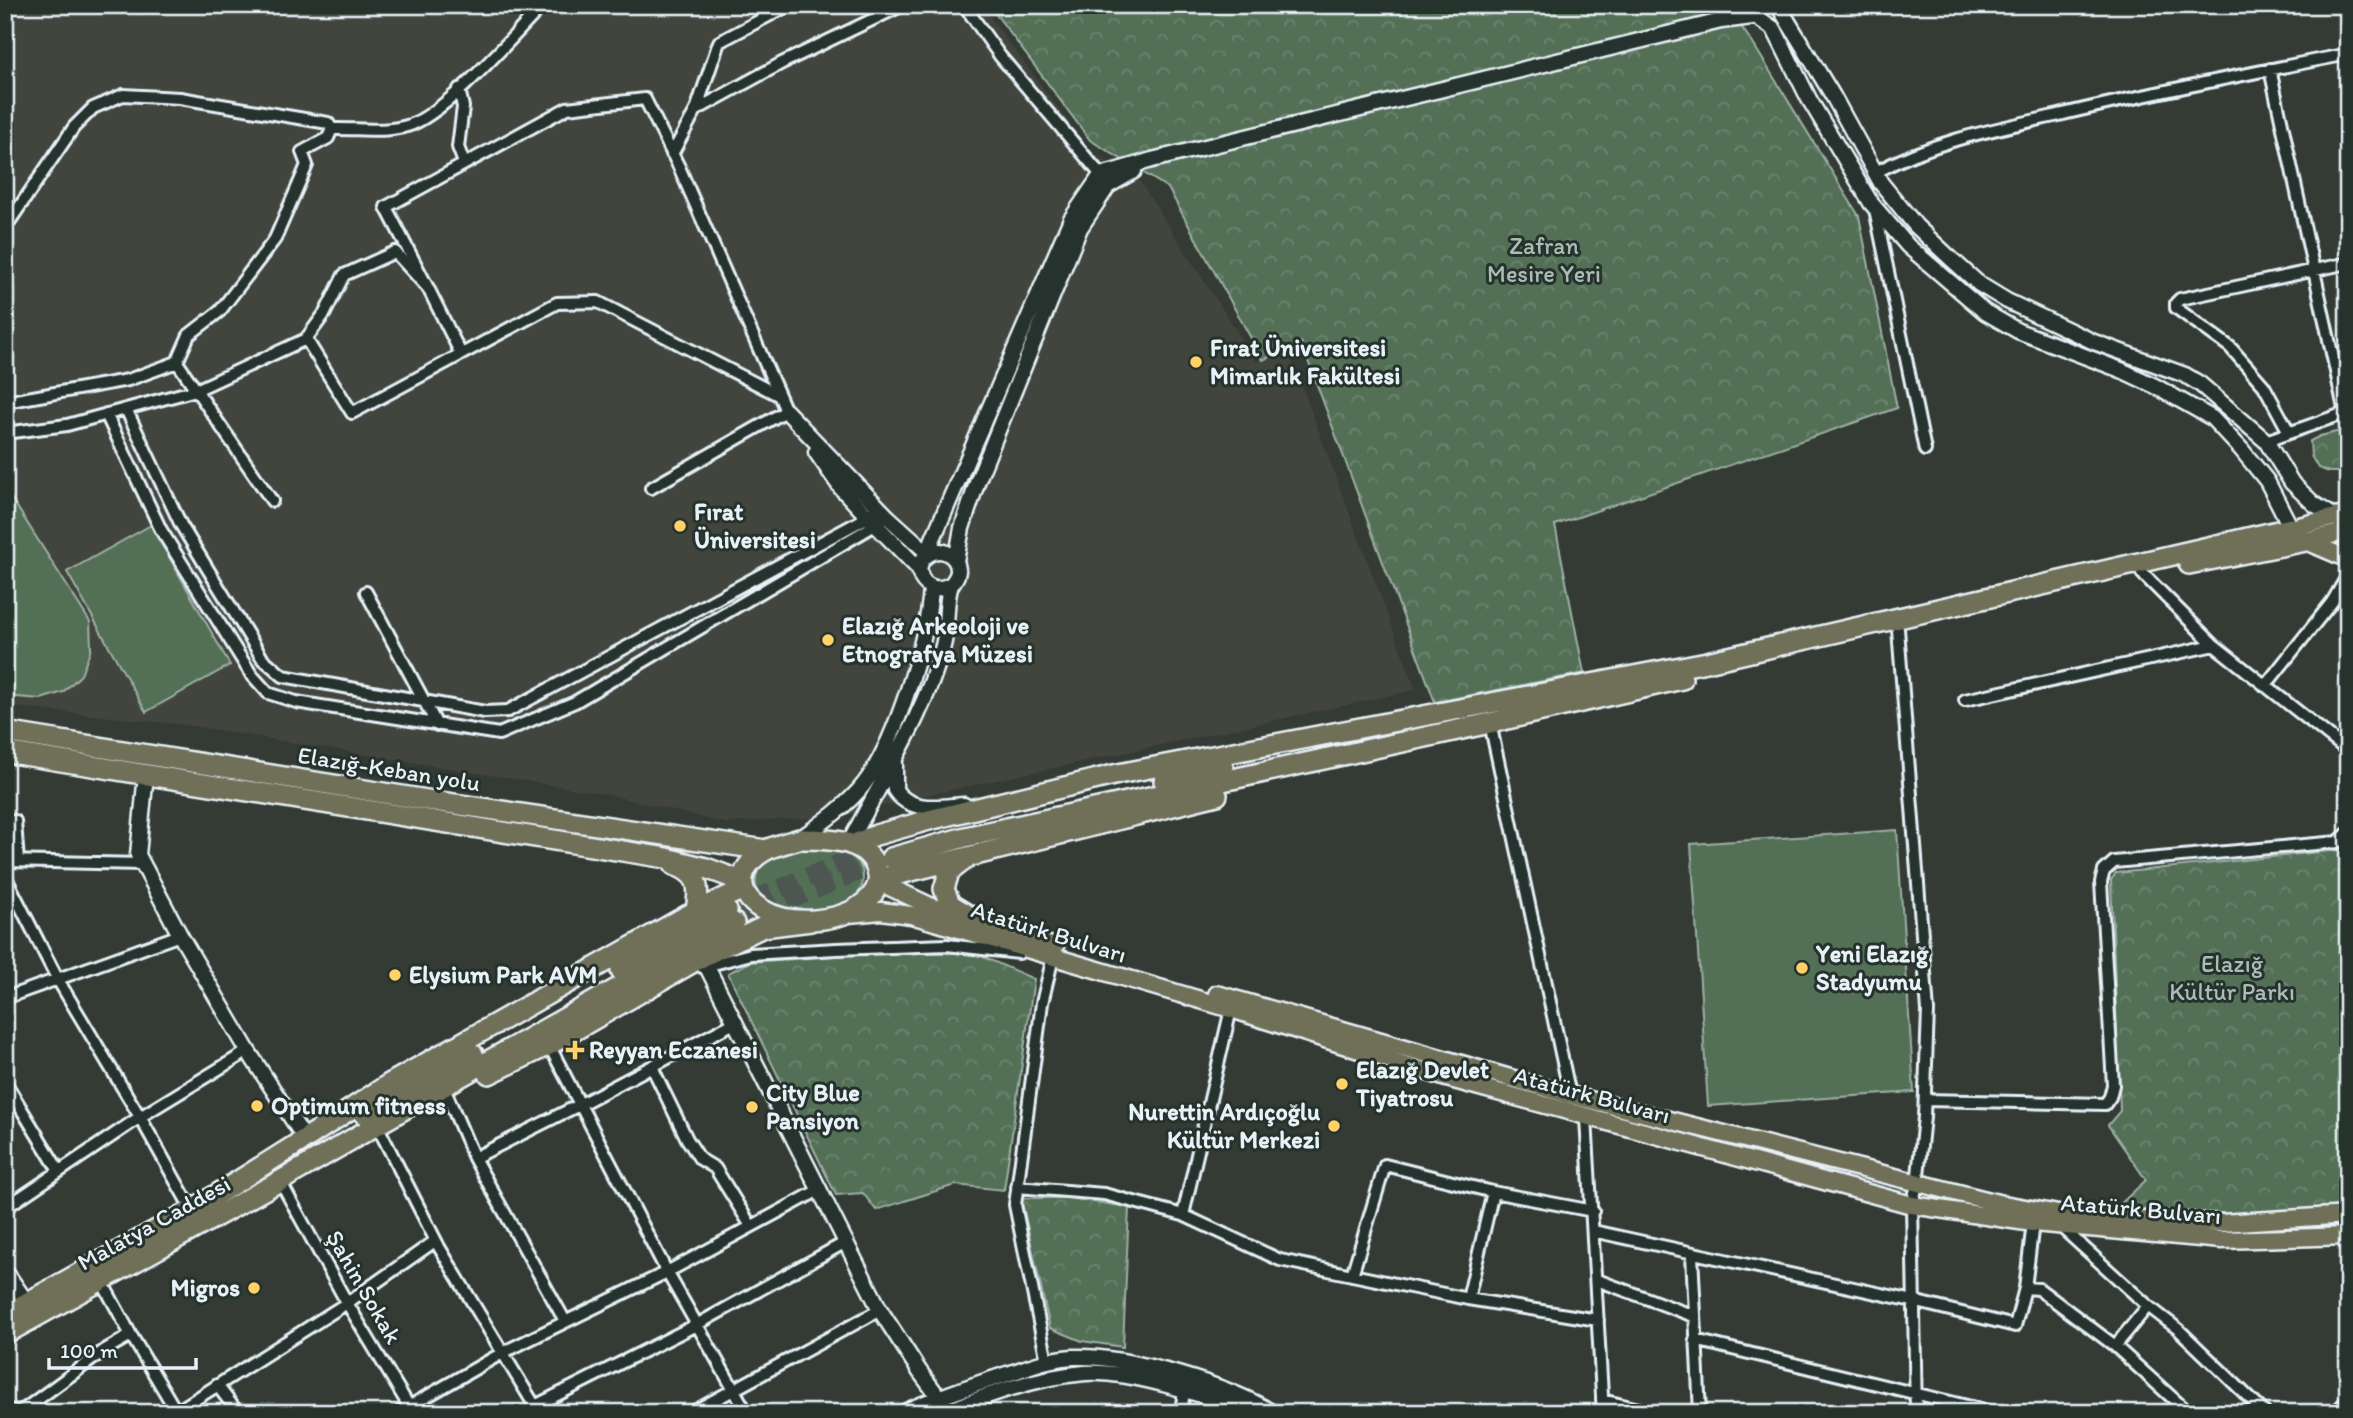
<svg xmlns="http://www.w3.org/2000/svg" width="2353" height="1418" font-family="Itim,sans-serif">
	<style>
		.built { fill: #42453d }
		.grass { fill: #537057; stroke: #9eb0a8; stroke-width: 2 }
		.forest { fill: url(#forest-crowns); stroke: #9eb0a8; stroke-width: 2 }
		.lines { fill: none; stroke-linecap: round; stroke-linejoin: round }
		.highway-tunnel { stroke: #4e5651; stroke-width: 19; stroke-dasharray: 19 10; stroke-linecap: butt }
		.street-casing { stroke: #e8f1f8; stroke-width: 16 }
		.secondary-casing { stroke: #e8f1f8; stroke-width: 19 }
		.primary-casing { stroke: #e8f1f8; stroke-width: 21 }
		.highway-casing { stroke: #e8f1f8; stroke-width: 24 }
		.street { stroke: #26332d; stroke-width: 10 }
		.secondary { stroke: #26332d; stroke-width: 14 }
		.primary { stroke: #706f59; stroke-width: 16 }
		.highway { stroke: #706f59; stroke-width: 19 }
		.poi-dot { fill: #ffd166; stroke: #26332d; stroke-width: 2.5 }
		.labels { text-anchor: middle; stroke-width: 6; stroke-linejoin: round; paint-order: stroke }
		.park-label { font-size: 24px; fill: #acbdb8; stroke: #26332d }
		.poi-label { font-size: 24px; font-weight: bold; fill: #e8f1f8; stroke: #26332d; text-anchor: start }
		.street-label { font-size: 24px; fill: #e8f1f8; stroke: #26332d }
	</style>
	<defs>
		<pattern id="forest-crowns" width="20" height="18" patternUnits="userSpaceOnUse" patternTransform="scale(1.75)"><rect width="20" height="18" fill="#537057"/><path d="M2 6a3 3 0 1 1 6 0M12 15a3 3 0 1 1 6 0" fill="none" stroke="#6c8570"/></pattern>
	</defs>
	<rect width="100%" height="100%" fill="#333b34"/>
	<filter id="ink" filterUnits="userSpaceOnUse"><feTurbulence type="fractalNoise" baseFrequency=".0143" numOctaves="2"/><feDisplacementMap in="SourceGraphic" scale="14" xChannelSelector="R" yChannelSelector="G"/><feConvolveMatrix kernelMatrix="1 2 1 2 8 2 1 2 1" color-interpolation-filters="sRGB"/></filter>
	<g filter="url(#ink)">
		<path class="built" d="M5 5H981L1091 152 1139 180 1256 361 1290 355 1416 690 932 794 844 816 725 823 605 794 186 725 5 706Z"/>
		<path class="grass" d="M5 488 90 622 91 649 81 675 63 692 41 699 5 696Z
			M151 525 230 665 146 712 67 572Z
			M1897 830 1914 1092 1708 1106 1691 844Z
			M814 845C835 850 862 851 863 876 867 922 751 926 756 879 758 851 792 851 814 845Z"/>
		<path class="forest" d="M989 5H1726L1752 42 1859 216 1897 408 1555 525 1584 673 1435 702 1301 342 1263 360 1168 188 1090 140Z
			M2348 429V472H2329L2318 468 2311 456 2310 441 2320 436Z
			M2348 843V1204H2342L2337 1209 2238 1214 2116 1208 2146 1180 2108 1125 2120 1111 2111 880 2116 873 2340 850Z
			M878 953H974L1034 979 1004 1190 955 1185 876 1210 863 1193 836 1195 728 973 750 962Z
			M1021 1198H1068L1129 1207 1123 1347 1082 1341 1050 1328Z"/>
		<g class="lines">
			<path class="highway-tunnel" d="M727 911 886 844
				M734 923 888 859"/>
			<g class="street-casing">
				<path id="street" d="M964 5 1000 56 1101 175
					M459 89 463 107 458 147 464 163
					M696 110 719 42 789 5
					M332 129C357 128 383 133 407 126 445 115 513 36 543 5
					M672 154 696 110 782 63 903 5
					M1876 172C1933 141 1996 129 2059 115 2155 92 2251 73 2348 54
					M1875 209 1925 450
					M5 228 74 127 93 108 123 95 180 98 328 123 332 129 328 138 302 152 307 165 275 239 220 311 189 335 177 362 128 380 5 402
					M428 288 386 207 567 108 645 99 679 167 786 411 651 488
					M306 339 325 313 344 275 395 252 428 288 461 354
					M177 362 272 501
					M126 409 181 525 262 658 283 676 485 712 508 711 868 517
					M106 414 161 530 251 674 268 693 296 702 499 734 575 702 880 522
					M2289 432 2264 386 2230 347 2176 308V303L2180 299 2348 263
					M5 433 67 425 196 390 306 339 352 413 557 303 598 302 778 395
					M2266 441 2345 413 2270 69
					M2142 573 2214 645 2348 751
					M366 592 437 725
					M1898 629 1928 1011 1924 1117 1917 1185 1912 1205 1916 1413
					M2265 686 2332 602 2348 575
					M1965 700 2214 645
					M1490 723 1570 1095
					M5 820 15 821 18 861
					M5 861 142 864
					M5 876 58 980 140 1117 192 1210
					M1046 956 1053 957 1042 1003 1015 1205 1047 1361
					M702 967 751 954 836 949 947 945 1019 953
					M5 998 180 935
					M549 1045 667 1272 747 1413
					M652 1067 687 1139 700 1159 715 1168 751 1226
					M5 1082 59 1171
					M447 1095 474 1158 565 1321
					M1925 1100 2105 1104 2110 1097 2113 1085 2101 882 2104 871 2114 862 2338 842 2348 833
					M1586 1118 1603 1413
					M381 1133 439 1247 539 1413
					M474 1158 579 1105 734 1023
					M280 1181 347 1303 413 1413
					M1017 1187 1104 1194 1183 1215 1280 1260 1468 1299 1598 1320
					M5 1208 140 1117 248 1051
					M1183 1215 1231 1009
					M2060 1226 2148 1306 2178 1329 2265 1413
					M1593 1231 1913 1301 2015 1326 2025 1288 2039 1289 2115 1346 2189 1413
					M1692 1255 1700 1413
					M1352 1275 1385 1165 1493 1192 1593 1211
					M101 1280 131 1335 176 1411
					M1597 1280 1694 1316
					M2025 1288 2033 1223
					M1468 1299 1493 1192
					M1695 1340 1996 1413
					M2115 1346 2148 1306
					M217 1385 238 1413
					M1602 1400 1655 1413
					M535 1406 698 1324 846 1242
					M5 1410 19 1411 26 1408 105 1350 131 1335
					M174 1413 347 1303 435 1241
					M398 1413 504 1352 667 1272 819 1190
					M691 1413 880 1310
					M1181 1413 1184 1390
					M2335 1413 2348 1399"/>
			</g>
			<g class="secondary-casing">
				<path id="secondary" d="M1740 5 1721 21 1752 17
					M1778 5 1833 96 1881 183 1916 226 1949 257 1979 284 2007 301 2094 342 2185 375 2200 384 2266 441 2292 483 2314 504 2340 520
					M1758 18 1774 29 1809 99 1871 203 1908 246 1985 312 2018 331 2121 370 2155 386 2212 418 2241 449 2267 481 2291 528
					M786 411 888 517 929 554
					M816 452 841 488 868 517
					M876 512 868 517 919 569
					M931 552 932 541 1071 219 1101 175 1152 160 1721 21
					M956 561 962 528 978 480 1080 228 1108 186 1134 171
					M895 763V790C910 813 940 807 964 805
					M146 774 138 855 180 935 248 1051 305 1139
					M799 839C819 826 850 803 864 784 895 744 928 638 931 588
					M849 844C882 778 924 718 943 646 948 628 945 607 950 588 952 581 959 577 958 569 957 556 943 547 931 553 907 564 924 599 950 585
					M702 957 880 1310 920 1372 949 1411
					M5 1271 27 1303
					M902 1413C936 1397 971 1386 1007 1374 1029 1367 1050 1358 1074 1357 1127 1355 1228 1385 1273 1413
					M944 1413C988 1394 1037 1377 1085 1373 1127 1370 1209 1395 1247 1413"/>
			</g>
			<g class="primary-casing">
				<path id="primary" d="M2291 528 2348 514
					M2298 534 2306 541 2348 559
					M2306 541 2348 531
					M879 882 930 906 1055 947
					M849 914 881 911 911 915 1231 1009 1443 1077 1912 1205 2033 1223 2222 1240 2348 1236
					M1217 994 1570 1095 1998 1203 2080 1218 2221 1223 2348 1215"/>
			</g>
			<g class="highway-casing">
				<path id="highway" d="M2189 564 2306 541
					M5 732 427 800 766 850
					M5 752 666 858 706 868 741 881
					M1164 781 1223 767
					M799 839C828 839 872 838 878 875 880 885 873 896 865 902 841 923 789 926 763 910 732 892 739 864 768 849 778 845 789 842 799 839Z
					M852 845 876 835 929 820 1118 774 1707 662 2291 528
					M891 858 965 837 1490 723 1682 679
					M967 858 949 872 944 889 950 904 978 921
					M674 865C699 874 700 886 696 910
					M879 879 1217 795
					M621 971 727 911
					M489 1074 549 1045 702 957 763 927 811 921
					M364 1114 473 1054
					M5 1315 192 1210 305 1139 389 1084 688 915 743 889
					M5 1334 280 1181 458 1078 734 923"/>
			</g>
			<use href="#street" class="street"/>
			<use href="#secondary" class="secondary"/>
			<use href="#primary" class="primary"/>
			<use href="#highway" class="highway"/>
		</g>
	</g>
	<g class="poi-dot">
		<circle cx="1196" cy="362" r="7"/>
		<circle cx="680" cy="526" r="7"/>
		<circle cx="828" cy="640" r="7"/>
		<circle cx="1802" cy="968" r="7"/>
		<circle cx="395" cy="975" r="7"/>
		<path d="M571.5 1039.5h7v7h7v7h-7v7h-7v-7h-7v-7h7z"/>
		<circle cx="1342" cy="1084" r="7"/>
		<circle cx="257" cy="1106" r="7"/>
		<circle cx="752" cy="1107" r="7"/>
		<circle cx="1334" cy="1126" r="7"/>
		<circle cx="254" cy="1288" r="7"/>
	</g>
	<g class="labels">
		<g class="park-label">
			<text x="1544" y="254">Zafran<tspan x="1544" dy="28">Mesire Yeri</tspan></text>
			<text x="2232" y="972">Elazığ<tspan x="2232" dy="28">Kültür Parkı</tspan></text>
		</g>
		<g class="poi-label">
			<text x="1210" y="356">Fırat Üniversitesi<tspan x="1210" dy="28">Mimarlık Fakültesi</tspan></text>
			<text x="694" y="520">Fırat<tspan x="694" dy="28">Üniversitesi</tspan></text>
			<text x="842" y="634">Elazığ Arkeoloji ve<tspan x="842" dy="28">Etnografya Müzesi</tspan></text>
			<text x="1816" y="962">Yeni Elazığ<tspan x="1816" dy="28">Stadyumu</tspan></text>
			<text x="409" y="983">Elysium Park AVM</text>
			<text x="589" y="1058">Reyyan Eczanesi</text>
			<text x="1356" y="1078">Elazığ Devlet<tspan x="1356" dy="28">Tiyatrosu</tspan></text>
			<text x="766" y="1101">City Blue<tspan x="766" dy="28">Pansiyon</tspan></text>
			<text x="271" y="1114">Optimum fitness</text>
			<text x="1320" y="1120" text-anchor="end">Nurettin Ardıçoğlu<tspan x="1320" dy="28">Kültür Merkezi</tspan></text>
			<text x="240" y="1296" text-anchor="end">Migros</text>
		</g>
		<g class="street-label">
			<text transform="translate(389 769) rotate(9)" y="8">Elazığ-Keban yolu</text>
			<text transform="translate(1049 932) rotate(17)" y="8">Atatürk Bulvarı</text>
			<text transform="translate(1592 1095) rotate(15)" y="8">Atatürk Bulvarı</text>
			<text transform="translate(2141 1209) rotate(5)" y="8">Atatürk Bulvarı</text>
			<text transform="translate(154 1223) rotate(-29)" y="8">Malatya Caddesi</text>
			<text transform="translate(364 1287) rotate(60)" y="8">Şahin Sokak</text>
		</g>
	</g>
	<rect width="2353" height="1418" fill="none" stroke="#26332d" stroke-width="28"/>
	<rect x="14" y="14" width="2325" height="1390" fill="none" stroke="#e8f1f8" stroke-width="2.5" filter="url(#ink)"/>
	<path d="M49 1358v10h147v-10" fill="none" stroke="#e8f1f8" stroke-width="3.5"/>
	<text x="60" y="1358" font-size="21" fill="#e8f1f8" stroke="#26332d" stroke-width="5" paint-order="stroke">100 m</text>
</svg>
